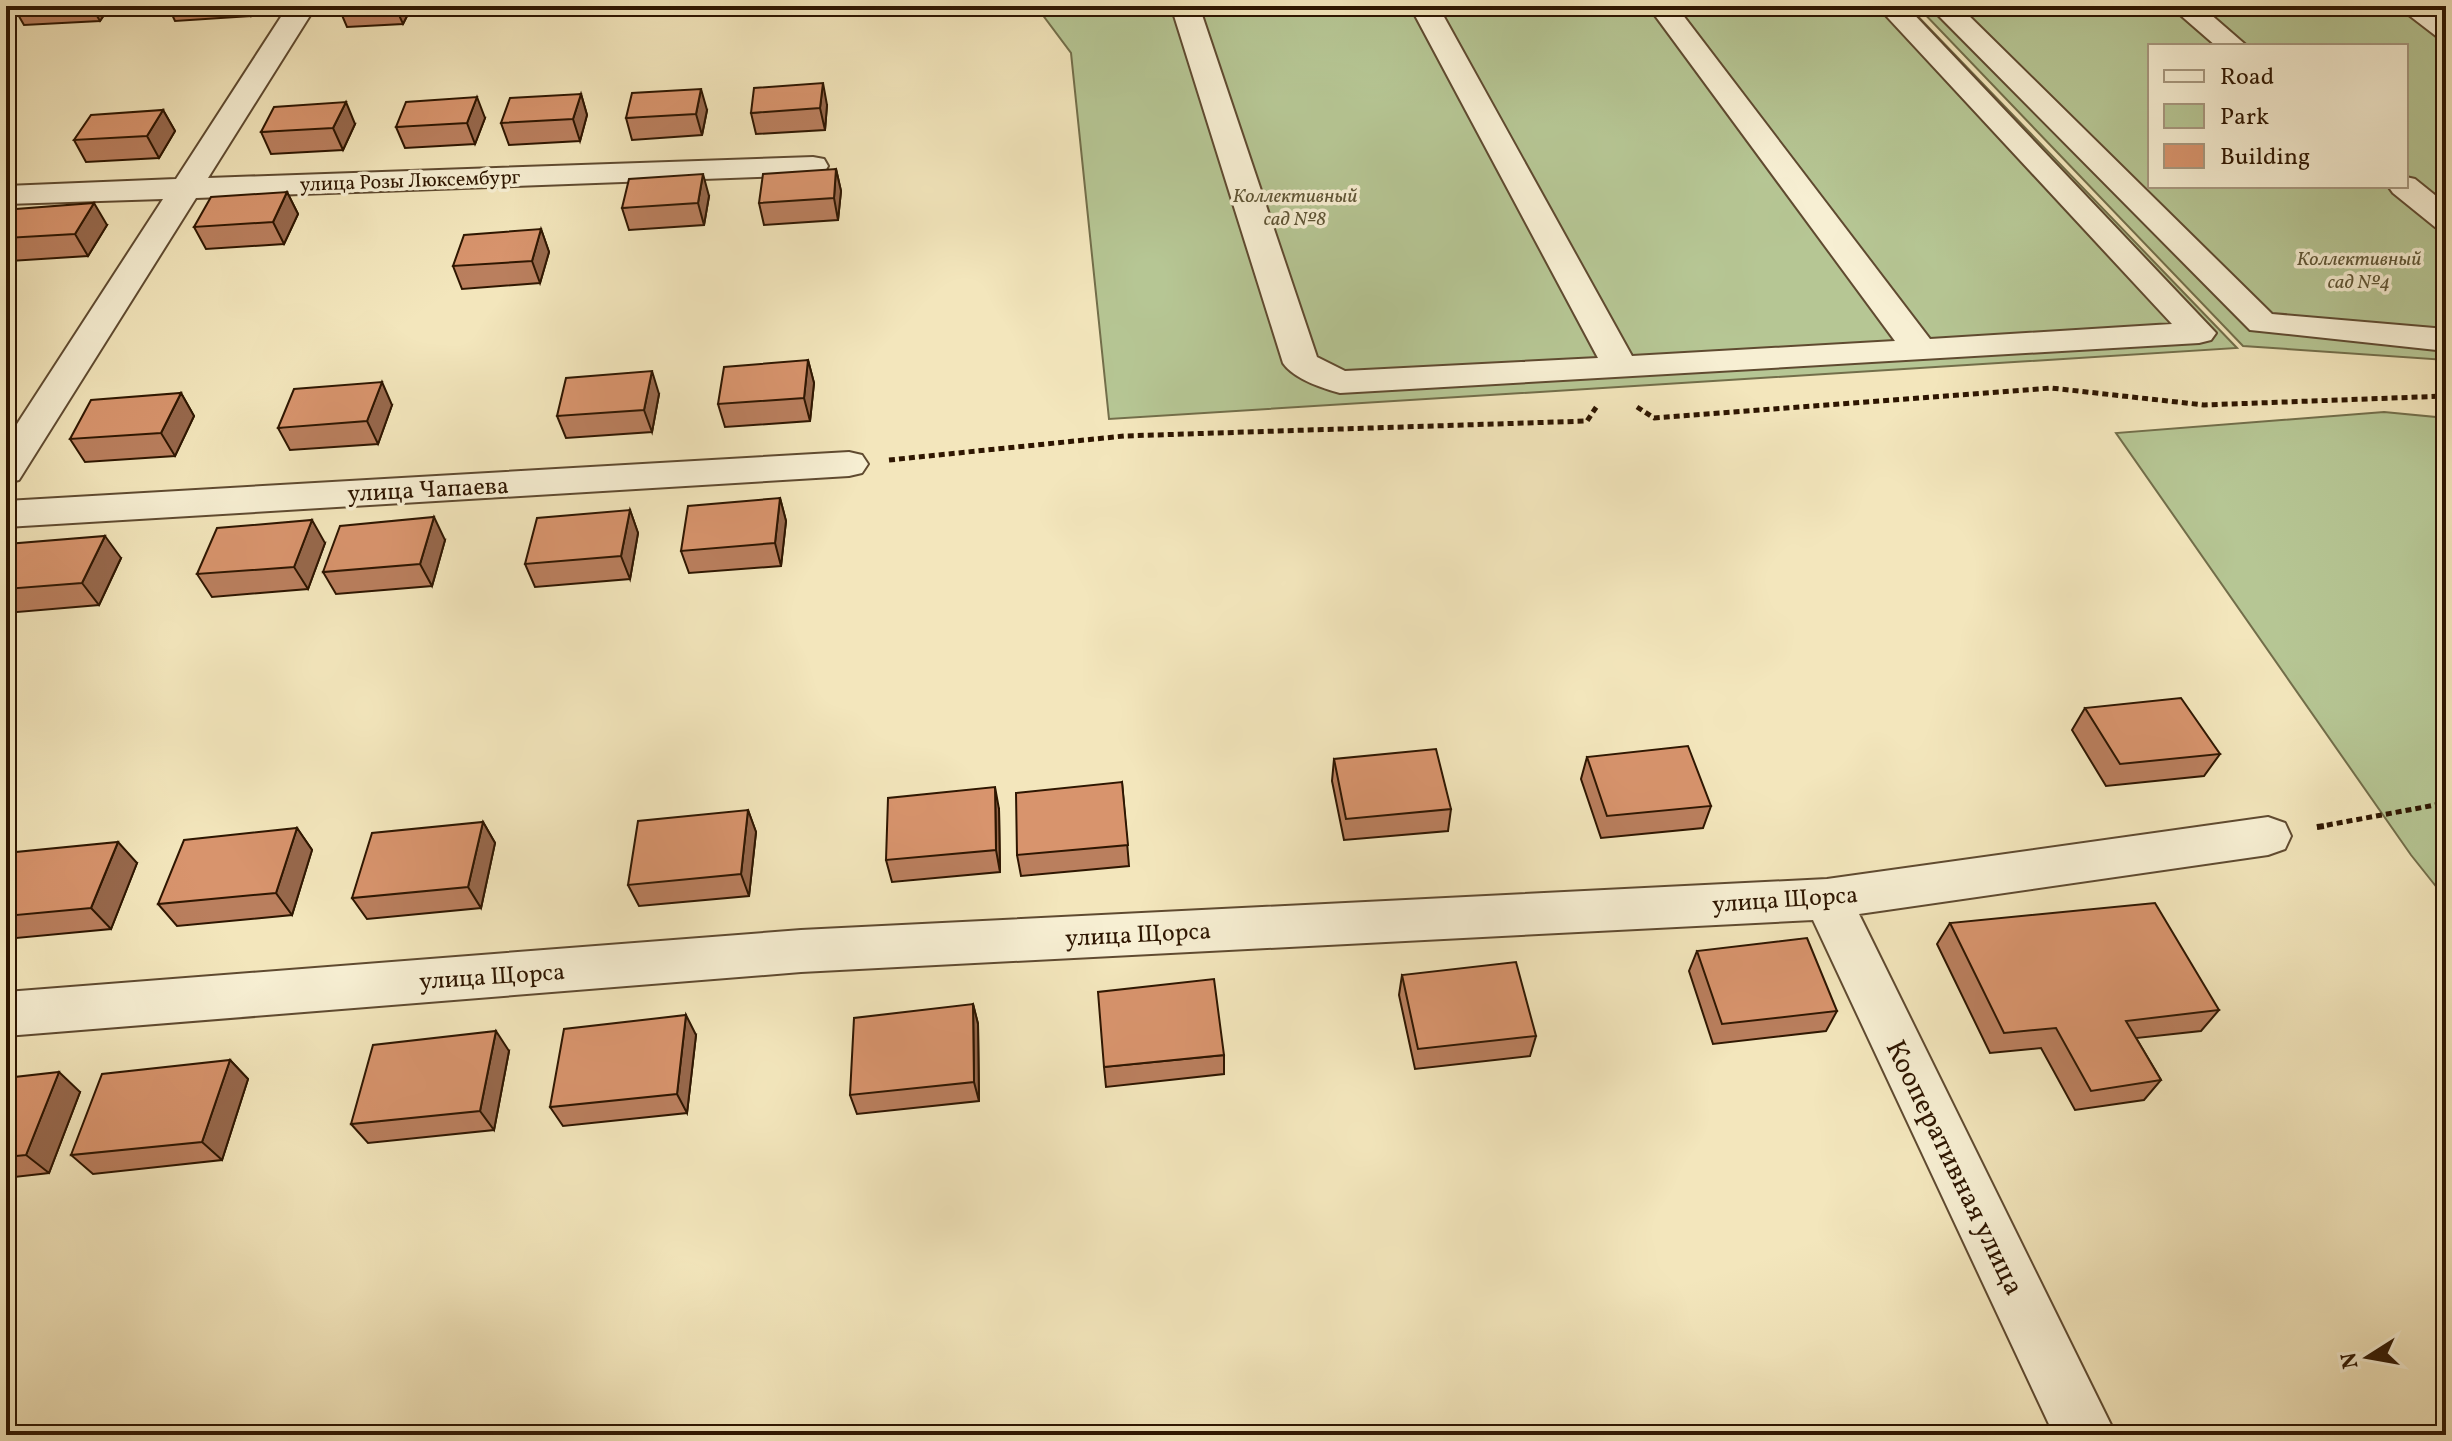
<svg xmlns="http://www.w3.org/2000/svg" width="2452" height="1441" font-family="Vollkorn,serif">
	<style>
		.green { fill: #b6c694; stroke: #726e4a; stroke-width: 2; fill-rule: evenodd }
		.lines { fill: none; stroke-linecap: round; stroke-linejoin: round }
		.minor-casing { stroke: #5f4a30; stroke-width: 4 }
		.path-far1 { stroke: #2e1601; stroke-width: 5; stroke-dasharray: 6 4; stroke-linecap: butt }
		.path { stroke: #2e1601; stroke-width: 6; stroke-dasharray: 7 5; stroke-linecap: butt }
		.minor { fill: #f7efd3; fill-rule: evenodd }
		.wall { fill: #ba7f5e; stroke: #2e1601; stroke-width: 2 }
		.shaded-wall { fill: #97684c; stroke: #2e1601; stroke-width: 2 }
		.building { fill: #d8946d; stroke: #2e1601; stroke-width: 2 }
		.labels { text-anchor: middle; stroke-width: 7; stroke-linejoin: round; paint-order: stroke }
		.far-street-label { font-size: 20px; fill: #2e1601; stroke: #f7efd3 }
		.far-park-label { font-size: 20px; font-style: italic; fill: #5e5434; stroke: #f7efd3 }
		.street-label { font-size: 24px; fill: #2e1601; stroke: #f7efd3 }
		.near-street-label { font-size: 28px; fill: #2e1601; stroke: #f7efd3 }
	</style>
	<rect width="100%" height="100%" fill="#f3e6bc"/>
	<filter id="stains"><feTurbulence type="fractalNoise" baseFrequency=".0025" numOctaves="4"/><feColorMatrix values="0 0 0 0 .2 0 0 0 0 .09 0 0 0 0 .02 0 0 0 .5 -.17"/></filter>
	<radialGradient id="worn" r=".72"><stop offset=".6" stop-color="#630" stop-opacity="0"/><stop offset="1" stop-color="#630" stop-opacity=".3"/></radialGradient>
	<path class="green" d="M1036 6H1908L2237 348 1109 419 1071 53Z
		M1917 6H2446V360L2243 346ZM2150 46H2406V186H2150Z
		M2384 412 2446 418V899L2411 855 2116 433Z"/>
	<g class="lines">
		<g class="minor-casing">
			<path id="minor" d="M288 6H316L208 178 813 157 824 159 828 166 824 173 813 175 196 198 19 480 6 483V441L163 199 6 204V186L176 179Z
				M1171 6H1199L1317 357 1345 371 1598 358 1410 6H1438L1632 356 1895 341 1648 6H1676L1930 339 2172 324 1877 6H1906L2216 333 2211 340 2199 343 1340 393C1322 388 1294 379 1283 363Z
				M1929 6H1959L2272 314 2446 329V351L2250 330Z
				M2170 6H2201L2247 46H2216Z
				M2397 6H2429L2446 17V38L2436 36Z
				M2406 177 2415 179 2446 204V230L2435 227 2393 193 2388 186H2406Z
				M849 452 862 455 868 464 862 473 849 476 6 527V501Z
				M2268 817 2285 823 2291 836 2285 849 2268 855 1859 914 2116 1435H2054L1813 920 801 972 6 1036V992L801 930 1827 879Z"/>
		</g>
		<path class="path-far1" d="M1637 407 1654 418 2051 388 2204 405 2446 396
			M889 460 1124 436 1587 421 1597 406
			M2317 827 2446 803"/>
		<path class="path" d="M2317 827 2325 826"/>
		<use href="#minor" class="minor"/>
	</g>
	<path class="wall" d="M13 6H110L100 21 24 25Z
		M168 6H257L251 16 175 21Z
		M338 6H412L403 24 347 27Z
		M581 94 587 115 580 141 509 145 501 123Z
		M827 105 825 130 756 134 751 113Z
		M163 110 175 131 159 158 86 162 74 140Z
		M707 110 702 135 632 140 626 118Z
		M485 118 475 144 405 148 396 127Z
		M355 124 343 150 271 154 261 132Z
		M836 169 841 191 838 220 764 225 759 203Z
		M287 192 298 214 284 244 206 249 194 227Z
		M709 196 704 225 629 230 622 208Z
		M6 223 107 225 88 256 10 261 6 255Z
		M541 229 549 252 540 283 462 289 453 266Z
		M808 360 814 383 810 421 725 427 718 404Z
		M181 393 194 416 175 456 85 462 70 439Z
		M659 394 652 432 566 438 557 416Z
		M392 405 378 444 290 450 278 428Z
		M780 498 786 521 781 566 689 573 681 551Z
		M630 510 638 533 630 579 535 587 525 564Z
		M445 540 432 586 336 594 323 572Z
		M325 543 308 589 212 597 197 574Z
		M6 547 121 558 99 605 6 613Z
		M2085 708 2220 754 2204 776 2106 786 2072 730Z
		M1587 757 1711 806 1703 828 1601 838 1581 779Z
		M1334 759 1451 809 1448 831 1344 840 1332 781Z
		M1122 782 1129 866 1021 876 1017 855Z
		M999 809 1000 872 892 882 886 860Z
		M748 810 756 832 749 896 639 906 628 885Z
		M483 822 495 843 481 908 367 919 352 898Z
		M297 828 312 850 292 915 177 926 158 904Z
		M6 853 137 863 111 929 6 939Z
		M1950 923 2219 1010 2201 1031 2136 1038 2161 1080 2144 1100 2075 1110 2041 1048 1990 1053 1937 944Z
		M1697 951 1837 1011 1826 1031 1713 1044 1689 971Z
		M1402 975 1536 1036 1530 1056 1415 1069 1399 995Z
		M973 1004 978 1024 979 1101 857 1114 850 1095Z
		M696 1035 687 1113 563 1126 550 1107Z
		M509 1051 494 1130 368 1143 351 1124Z
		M1224 1055V1074L1106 1087 1104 1067Z
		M230 1060 248 1079 222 1160 93 1174 71 1155Z
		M6 1078 80 1092 49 1173 6 1178Z"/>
	<path class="shaded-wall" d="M91 6H110L100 21Z
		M246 6H257L251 16Z
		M395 6H412L403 24Z
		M823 83 827 105 825 130 820 108Z
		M701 89 707 110 702 135 696 114Z
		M581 94 587 115 580 141 573 119Z
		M477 97 485 118 475 144 467 123Z
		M346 102 355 124 343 150 333 128Z
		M163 110 175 131 159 158 147 136Z
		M836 169 841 191 838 220 834 198Z
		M703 174 709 196 704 225 698 203Z
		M287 192 298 214 284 244 273 222Z
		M94 203 107 225 88 256 75 234Z
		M541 229 549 252 540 283 532 261Z
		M808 360 814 383 810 421 804 398Z
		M652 371 659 394 652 432 644 410Z
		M382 382 392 405 378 444 367 421Z
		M181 393 194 416 175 456 161 433Z
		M780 498 786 521 781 566 775 543Z
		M630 510 638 533 630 579 621 556Z
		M434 517 445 540 432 586 420 564Z
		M312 520 325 543 308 589 294 567Z
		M105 536 121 558 99 605 82 583Z
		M995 787 999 809 1000 872 996 850Z
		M748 810 756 832 749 896 741 874Z
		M483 822 495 843 481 908 468 887Z
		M297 828 312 850 292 915 276 893Z
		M118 842 137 863 111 929 91 908Z
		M973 1004 978 1024 979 1101 974 1082Z
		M686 1015 696 1035 687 1113 677 1094Z
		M496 1031 509 1051 494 1130 480 1111Z
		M230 1060 248 1079 222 1160 202 1142Z
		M59 1072 80 1092 49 1173 26 1155Z"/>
	<path class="building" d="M823 83 820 108 751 113 754 88Z
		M701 89 696 114 626 118 632 93Z
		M581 94 573 119 501 123 510 98Z
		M477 97 467 123 396 127 406 102Z
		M346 102 333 128 261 132 274 107Z
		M163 110 147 136 74 140 91 115Z
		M836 169 834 198 759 203 763 174Z
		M703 174 698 203 622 208 629 179Z
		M287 192 273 222 194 227 211 197Z
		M94 203 75 234 6 238V223L16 209Z
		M541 229 532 261 453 266 464 235Z
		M808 360 804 398 718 404 724 367Z
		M652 371 644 410 557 416 566 378Z
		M382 382 367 421 278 428 294 389Z
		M181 393 161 433 70 439 91 400Z
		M780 498 775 543 681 551 688 506Z
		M630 510 621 556 525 564 537 518Z
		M434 517 420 564 323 572 340 526Z
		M312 520 294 567 197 574 217 528Z
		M105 536 82 583 6 589V547L7 544Z
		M2181 698 2220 754 2120 764 2085 708Z
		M1688 746 1711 806 1607 816 1587 757Z
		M1436 749 1451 809 1346 819 1334 759Z
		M1122 782 1128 845 1017 855 1016 793Z
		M995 787 996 850 886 860 888 798Z
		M748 810 741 874 628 885 638 821Z
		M483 822 468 887 352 898 372 833Z
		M297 828 276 893 158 904 184 840Z
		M118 842 91 908 6 916V853Z
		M2155 903 2219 1010 2126 1021 2161 1080 2091 1091 2056 1028 2004 1033 1950 923Z
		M1807 938 1837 1011 1722 1024 1697 951Z
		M1516 962 1536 1036 1418 1049 1402 975Z
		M1214 979 1224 1055 1104 1067 1098 992Z
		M973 1004 974 1082 850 1095 854 1018Z
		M686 1015 677 1094 550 1107 564 1029Z
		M496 1031 480 1111 351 1124 373 1045Z
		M230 1060 202 1142 71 1155 102 1074Z
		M59 1072 26 1155 6 1157V1078Z"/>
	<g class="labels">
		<g class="far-street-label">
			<text transform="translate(410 180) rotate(-2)" y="7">улица Розы Люксембург</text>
		</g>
		<g class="far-park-label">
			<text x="1295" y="202">Коллективный<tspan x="1295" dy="23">сад №8</tspan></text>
			<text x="2359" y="265">Коллективный<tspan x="2359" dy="23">сад №4</tspan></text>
		</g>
		<g class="street-label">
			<text transform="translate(428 489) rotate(-3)" y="8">улица Чапаева</text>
			<text transform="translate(1785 899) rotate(-4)" y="8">улица Щорса</text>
			<text transform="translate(1138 934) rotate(-3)" y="8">улица Щорса</text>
			<text transform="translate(492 976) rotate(-4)" y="8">улица Щорса</text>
		</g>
		<g class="near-street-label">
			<text transform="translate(1956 1167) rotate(64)" y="10">Кооперативная улица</text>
		</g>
	</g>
	<rect width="2452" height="1441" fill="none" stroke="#f3e6bc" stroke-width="32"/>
	<rect x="8" y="8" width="2436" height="1425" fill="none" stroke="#2e1601" stroke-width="4"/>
	<rect x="16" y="16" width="2420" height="1409" fill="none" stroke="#2e1601" stroke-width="2"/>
	<rect x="2148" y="44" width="260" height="144" fill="#f7efd3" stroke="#a7987f" stroke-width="2"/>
	<rect x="2164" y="70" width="40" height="12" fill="#f7efd3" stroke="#a7987f" stroke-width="2"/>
	<text x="2220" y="84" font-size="24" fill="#2e1601">Road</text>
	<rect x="2164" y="104" width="40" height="24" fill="#b6c694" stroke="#a7987f" stroke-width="2"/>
	<text x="2220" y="124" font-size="24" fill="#2e1601">Park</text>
	<rect x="2164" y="144" width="40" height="24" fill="#d8946d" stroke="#a7987f" stroke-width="2"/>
	<text x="2220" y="164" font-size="24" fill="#2e1601">Building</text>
	<g transform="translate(2368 1357) rotate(259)" stroke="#f7efd3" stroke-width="6" paint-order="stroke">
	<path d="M0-6L14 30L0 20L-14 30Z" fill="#2e1601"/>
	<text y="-12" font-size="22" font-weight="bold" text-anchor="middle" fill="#2e1601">N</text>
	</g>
	<rect width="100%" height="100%" filter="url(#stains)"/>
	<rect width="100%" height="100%" fill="url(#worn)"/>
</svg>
